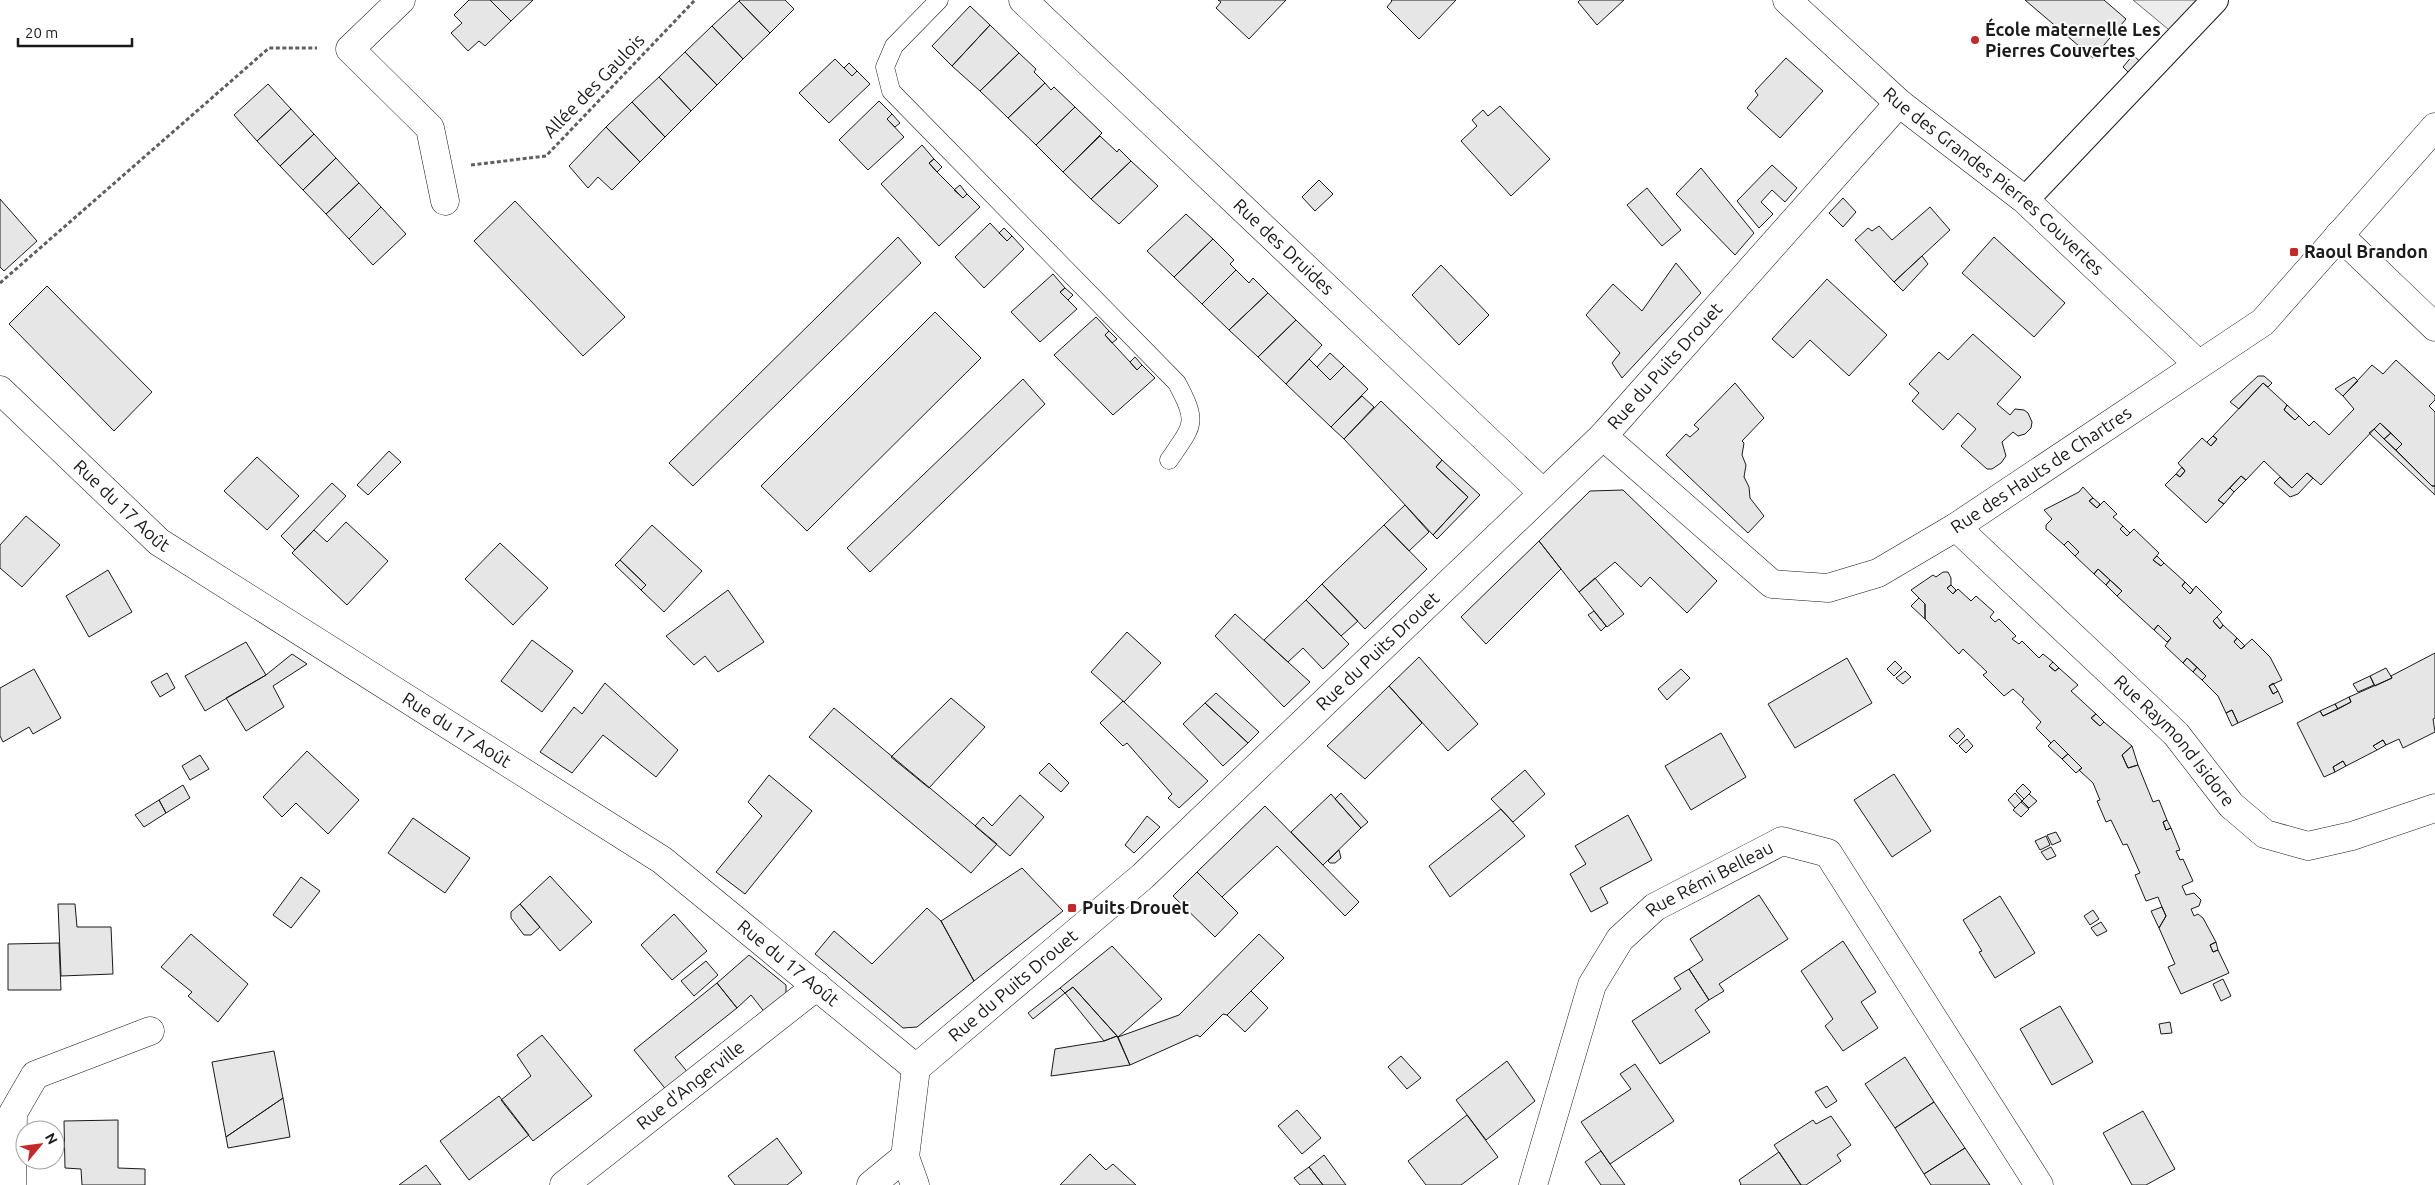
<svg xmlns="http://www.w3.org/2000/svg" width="2435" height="1185" font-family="Ubuntu,sans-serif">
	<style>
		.parking { fill: #ededed; stroke: #6a6a6a }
		.building { fill: #e6e6e6; stroke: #1a1a1a }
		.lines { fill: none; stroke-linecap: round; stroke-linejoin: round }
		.service-casing { stroke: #1a1a1a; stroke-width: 19 }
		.pedestrian-casing { stroke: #1a1a1a; stroke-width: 28 }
		.minor-casing { stroke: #1a1a1a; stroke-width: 29 }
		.path { stroke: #5f5f5f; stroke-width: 3; stroke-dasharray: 4 2.5; stroke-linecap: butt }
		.service { stroke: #fff; stroke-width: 18 }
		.pedestrian { stroke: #fff; stroke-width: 26 }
		.minor { stroke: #fff; stroke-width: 28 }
		.poi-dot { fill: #c62828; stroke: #fff; stroke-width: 2 }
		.labels { text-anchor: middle; stroke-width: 4; stroke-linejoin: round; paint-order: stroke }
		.poi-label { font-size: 18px; font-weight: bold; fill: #1a1a1a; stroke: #fff; text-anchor: start }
		.street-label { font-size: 18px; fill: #1a1a1a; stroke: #fff }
	</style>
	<rect width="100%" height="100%" fill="#fff"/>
	<path class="parking" d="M2133 0H2206L2174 34Z"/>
	<path class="building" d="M469 0H490L511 21 485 46 479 41 468 51 451 33 462 23 454 15Z
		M490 0H533L511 21Z
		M740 0H785L794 9 770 33 739 1Z
		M1218 0H1286L1249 39 1216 8 1221 2Z
		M1391 0H1456L1419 39 1387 7 1392 1Z
		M1580 0H1624L1597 25 1578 2Z
		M2025 0H2104L2126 19 2093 58Z
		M739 1 770 33 743 59 712 26Z
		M970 6 990 25 952 66 932 46Z
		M990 25 1019 53 980 91 952 66Z
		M712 26 743 59 717 85 685 52Z
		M685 52 717 85 691 111 659 77Z
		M1019 53 1036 69 1034 72 1045 83 1008 118 980 91Z
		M2133 55 2147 68 2136 80 2123 67Z
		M1786 58 1823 91 1780 138 1747 108 1758 95 1755 91Z
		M835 59 852 76 857 71 870 84 829 123 799 93Z
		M849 63 857 71 852 76 844 68Z
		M659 77 691 111 665 137 632 102Z
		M1045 83 1051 90 1054 87 1075 107 1036 145 1008 118Z
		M268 84 291 109 257 141 234 115Z
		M879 101 892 114 887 119 904 137 868 170 839 140Z
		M632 102 665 137 640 162 606 127Z
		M1500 106 1550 159 1511 196 1461 141 1477 126 1472 120 1483 110 1488 116Z
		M1075 107 1102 133 1063 172 1036 145Z
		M291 109 314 134 280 166 257 141Z
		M892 114 900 123 895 127 887 119Z
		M606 127 640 162 612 190 598 177 588 188 569 166Z
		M314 134 336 158 303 190 280 166Z
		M1100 136 1117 152 1119 149 1131 161 1091 199 1063 172Z
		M922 145 934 159 929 163 937 172 963 198 967 194 980 207 939 246 881 184Z
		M336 158 359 183 326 214 303 190Z
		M934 159 942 167 937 172 929 163Z
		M1131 161 1158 186 1119 224 1091 199Z
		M1772 165 1797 188 1785 202 1772 190 1761 202 1773 214 1759 228 1737 201Z
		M1701 168 1754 233 1735 255 1676 194Z
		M1319 180 1333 194 1315 211 1302 197Z
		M359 183 381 207 349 239 326 214Z
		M960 185 967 194 963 198 954 190Z
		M1647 188 1681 230 1662 246 1627 205Z
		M1843 198 1856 212 1843 227 1829 213Z
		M0 199 37 241 4 271 0 267Z
		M515 201 625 317 583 356 474 241Z
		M381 207 406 234 373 265 349 239Z
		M1930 207 1950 230 1894 282 1855 240 1868 228 1872 231 1879 226 1892 240Z
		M1186 214 1213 239 1174 277 1147 251Z
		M990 223 1007 241 1012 236 1024 249 984 288 955 257Z
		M1004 228 1012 236 1007 241 999 233Z
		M898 237 921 263 693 486 669 463Z
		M1994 237 2065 303 2034 337 1962 273Z
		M1213 239 1234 260 1230 264 1236 270 1202 304 1174 277Z
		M1922 256 1928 264 1903 291 1894 282Z
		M1676 263 1701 293 1622 378 1612 363 1620 353 1586 315 1613 284 1642 311Z
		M1441 265 1489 315 1459 345 1412 295Z
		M1236 270 1249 283 1253 278 1268 293 1229 330 1202 304Z
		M1053 274 1065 288 1060 292 1077 309 1040 342 1011 312Z
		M1827 279 1887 335 1849 376 1810 340 1793 358 1772 339Z
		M47 286 152 392 114 431 9 324Z
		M1065 288 1073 295 1068 300 1060 292Z
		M1268 293 1296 320 1258 357 1229 330Z
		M935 312 981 358 807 531 761 486Z
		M1096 317 1109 331 1105 335 1130 362 1137 370 1142 365 1155 378 1113 415 1054 355Z
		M1296 320 1322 345 1286 384 1258 357Z
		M1109 331 1117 339 1112 343 1105 335Z
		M1973 334 2021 377 1997 404 2010 415 2015 409 2024 410 2028 413 2032 422 2031 428 2025 434 2018 436 2013 432 2002 442 2006 456 2001 463 1992 469H1987L1961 446 1976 429 1958 413 1943 430 1912 401 1919 393 1909 384 1939 352 1948 360Z
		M1330 353 1344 366 1330 380 1317 367Z
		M1135 357 1142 365 1137 370 1130 362Z
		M1309 359 1330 380 1344 366 1368 389 1331 427 1286 384Z
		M2396 360 2435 396V400L2429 406 2435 412V486H2432L2396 450 2402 444 2380 423 2321 485 2307 473 2292 488 2264 461 2246 480 2241 476 2218 500 2224 504 2206 523 2165 485 2176 474 2180 477 2185 471 2178 463 2202 438 2211 446 2217 439 2213 436 2263 383 2287 405 2284 410 2295 420 2299 416 2309 426 2314 421 2329 435 2354 409 2343 396 2372 365 2383 374Z
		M2258 376H2264L2272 383 2268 387 2263 383 2239 409 2230 402Z
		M2354 377 2358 381 2343 396 2335 389Z
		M1023 379 1045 404 870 572 847 548Z
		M1735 383 1764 418 1742 441 1744 443 1742 455 1746 465 1744 477 1749 487 1750 498 1764 516 1748 533 1666 455 1686 434 1690 437 1699 429 1694 425Z
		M1362 396 1374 407 1344 439 1331 427Z
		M1381 401 1442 460 1436 467 1468 497 1433 535 1344 439Z
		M2287 405 2299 416 2295 420 2284 410Z
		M2380 423 2391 433 2384 439 2374 429Z
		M2374 429 2432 486H2435V495L2369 433Z
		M2391 433 2402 444 2396 450 2384 439Z
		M2213 436 2217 439 2211 446 2207 442Z
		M389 451 401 462 368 495 357 485Z
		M257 457 299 496 267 530 224 491Z
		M1442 460 1480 495 1437 539 1433 535 1468 497 1436 467Z
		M2182 467 2185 471 2180 477 2176 474Z
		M2307 473 2313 478 2298 494 2290 497 2274 483 2280 477 2292 488Z
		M2241 476 2246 480 2234 492 2230 488Z
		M332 483 346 496 295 550 281 536Z
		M2083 487 2093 498 2089 501 2097 508 2104 501 2117 514 2113 517 2123 526 2120 529 2127 536 2134 529 2159 553 2153 560 2161 566 2164 563 2185 582 2182 586 2190 594 2196 586 2222 612 2213 621 2220 629 2223 625 2237 638 2234 642 2241 649 2252 639 2270 657 2282 680 2269 686 2273 694 2278 691 2283 702 2238 723 2232 710 2226 713 2218 696 2202 680 2206 676 2187 658 2183 663 2165 646 2171 638 2158 625 2154 630 2117 596 2122 591 2098 569 2094 574 2075 556 2079 552 2068 541 2064 545 2046 529V525L2052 519 2044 510 2079 492Z
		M2230 488 2234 492 2224 504 2218 500Z
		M1623 490 1717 581 1687 613 1650 577 1641 587 1615 562 1579 592 1539 541 1590 491Z
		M2093 498 2100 504 2097 508 2089 501Z
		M1405 505 1429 532 1409 551 1384 525Z
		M26 516 60 545 22 587 0 568V545Z
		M346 522 388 561 347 605 292 553 314 530 327 542Z
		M652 525 702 571 664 612 641 590 646 585 620 560Z
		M1384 525 1427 569 1365 629 1322 584Z
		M2123 526 2130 533 2127 536 2120 529Z
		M1539 541 1561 569 1486 644 1461 617Z
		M2068 541 2079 552 2075 556 2064 545Z
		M500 543 548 588 513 625 465 579Z
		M2157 556 2164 563 2161 566 2153 560Z
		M620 560 646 585 641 590 615 565Z
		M2098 569 2110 580 2106 585 2094 574Z
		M108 570 132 612 89 637 66 596Z
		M1943 572H1948L1951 578V585L1947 588 1953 594 1958 589 1971 601 1976 596 1994 612 1990 617 1995 622 1999 619 2016 636 2012 639 2019 644 2022 641 2039 658 2043 654 2053 662 2049 666 2055 671 2059 668 2078 685 2071 691 2096 714 2091 718 2100 726 2104 722 2132 746 2122 755 2128 768 2138 765 2153 802 2159 800 2167 820 2163 822 2166 830 2171 828 2180 850 2176 851 2180 860 2183 859 2193 881 2182 886 2186 895 2194 893 2201 900 2199 906 2191 909 2194 916 2198 914 2203 918 2216 942 2210 945 2213 952 2218 950 2229 973 2181 994 2168 967 2175 964 2159 928 2166 916 2162 907 2158 897 2146 901 2135 875 2140 873 2127 844 2123 845 2111 820 2106 822 2097 801 2100 800 2093 783 2079 770 2082 768 2054 740 2051 743 2036 728 2041 722 2022 702 2024 699 2013 689 2004 696 1983 675 1987 672 1963 649 1959 654 1925 619V604L1911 590 1933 575 1936 577Z
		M1595 578 1624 614 1607 627 1579 592Z
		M2110 580 2122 591 2117 596 2106 585Z
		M2185 582 2193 590 2190 594 2182 586Z
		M1322 584 1358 621 1341 636 1306 600Z
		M1951 585 1956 590 1953 594 1947 588Z
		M728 590 764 642 718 672 705 656 694 665 666 636Z
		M1919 598 1925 604V619L1911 606Z
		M1306 600 1349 644 1323 669 1303 648 1288 662 1264 640Z
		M1594 611 1606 626 1601 631 1588 615Z
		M1235 614 1310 682 1284 707 1215 636Z
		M2217 617 2223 625 2220 629 2213 621Z
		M2158 625 2171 638 2167 642 2154 630Z
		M1127 632 1161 663 1124 702 1091 672Z
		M2237 638 2245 646 2241 649 2234 642Z
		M532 640 573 671 542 712 501 681Z
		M246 642 266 675 205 711 185 676Z
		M2435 653V718L2433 719 2435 732 2403 748 2399 739 2386 745 2383 740 2373 746 2377 750 2346 766 2343 761 2333 767 2335 772 2324 777 2297 723 2320 711 2323 716 2351 702 2349 697 2392 678 2391 676Z
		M292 654 307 664 273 686 284 707 246 731 226 698 266 675Z
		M1419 657 1478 724 1448 751 1389 686Z
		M1847 658 1872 703 1795 748 1768 704Z
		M2187 658 2197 667 2193 672 2183 663Z
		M1895 661 1902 668 1894 676 1887 669Z
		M2053 662 2059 668 2055 671 2049 666Z
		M2197 667 2206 676 2202 680 2193 672Z
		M2386 668 2392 678 2375 686 2370 676Z
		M34 669 61 718 33 734 29 727 3 742 0 736V688Z
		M1681 669 1690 678 1667 700 1658 689Z
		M1905 671 1911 677 1903 684 1896 678Z
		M167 673 175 688 160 697 151 682Z
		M2370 676 2374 685 2358 692 2353 684Z
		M605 683 678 750 656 777 603 735 572 773 540 752 574 707 582 714Z
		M2273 683 2278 691 2273 694 2269 686Z
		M1389 686 1422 723 1365 779 1327 746Z
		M1216 693 1259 732 1248 743 1205 703Z
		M2349 697 2351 702 2338 709 2335 704Z
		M951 698 985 727 929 788 891 757Z
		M1123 701 1208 781 1179 808 1168 798 1172 794 1127 743 1123 746 1100 723Z
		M1205 703 1248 743 1223 766 1183 724Z
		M2335 704 2338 709 2323 716 2320 711Z
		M834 708 997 844 971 873 809 737Z
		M2232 710 2238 723 2232 726 2226 713Z
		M2096 714 2104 722 2100 726 2091 718Z
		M1958 728 1965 736 1957 744 1949 736Z
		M1721 733 1746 777 1691 810 1665 766Z
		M1967 739 1973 746 1966 753 1959 746Z
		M2054 740 2068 754 2062 759 2048 746Z
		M2383 740 2386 745 2377 750 2373 746Z
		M2132 746 2138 765 2128 768 2122 755Z
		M307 751 359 800 328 834 296 803 282 817 263 797Z
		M2068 754 2082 768 2076 773 2062 759Z
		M200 755 209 769 190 780 182 766Z
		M2343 761 2346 766 2335 772 2333 767Z
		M1049 763 1069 783 1061 792 1039 773Z
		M1525 770 1545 794 1513 822 1491 799Z
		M1894 774 1931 831 1892 857 1854 800Z
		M769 775 812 811 745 894 716 872 762 816 748 802Z
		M2023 784 2031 792 2024 799 2016 791Z
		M183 785 190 798 166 813 159 800Z
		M1341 793 1368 822 1361 828 1335 799Z
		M2015 793 2022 801 2015 808 2008 800Z
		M1331 794 1361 828 1323 865 1291 832Z
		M2029 794 2037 801 2029 808 2022 801Z
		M1020 795 1044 817 1010 856 975 826 983 817 992 826Z
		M159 800 166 813 144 827 135 815Z
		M2021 802 2029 809 2021 817 2013 810Z
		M1265 806 1359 902 1345 916 1277 846 1222 897 1197 872Z
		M1501 809 1525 836 1450 897 1429 866Z
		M1628 815 1652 860 1600 888 1608 903 1591 912 1570 874 1586 864 1575 846Z
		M1147 816 1160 827 1134 853 1125 845Z
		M413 818 470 858 445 893 388 853Z
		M2167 820 2171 828 2166 830 2163 822Z
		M2056 832 2061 841 2052 845 2047 835Z
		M2046 836 2050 845 2040 850 2035 841Z
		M2051 847 2056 856 2047 860 2041 852Z
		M1339 850 1341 858 1335 863H1330L1328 861Z
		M1022 868 1063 911 974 981 941 921Z
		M1197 872 1238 913 1215 937 1173 896Z
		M550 876 592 922 560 951 520 904Z
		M301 877 320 891 291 928 273 915Z
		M1759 895 1788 939 1719 984 1724 991 1709 1000 1689 969 1703 960 1690 939Z
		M2000 896 2035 953 1995 978 1979 952 1982 951 1963 920Z
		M58 904H75L77 927H111L113 974 61 976Z
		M520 904 540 927 531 935H524L511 918V912Z
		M2162 907 2166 916 2159 928 2151 911Z
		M927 908 941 921 974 981 917 1027 903 1028 815 954 834 931 872 964Z
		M2093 910 2099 919 2090 925 2084 916Z
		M674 914 707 951 672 980 641 945Z
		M2101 922 2107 931 2097 936 2091 928Z
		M191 934 248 984 218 1022 188 996 192 992 161 967Z
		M1259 934 1284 958 1227 1015 1223 1014 1200 1037 1197 1035 1130 1065 1118 1037 1179 1015Z
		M1843 941 1876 992 1861 1002 1878 1028 1843 1051 1825 1026 1833 1019 1801 971Z
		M2216 942 2218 950 2213 952 2210 945Z
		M59 943 61 990H8V944Z
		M1112 946 1162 999 1118 1037 1073 987 1065 993 1060 988Z
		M749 955 786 985V997L766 1014 751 995 737 1008 717 983Z
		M706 961 718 975 694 996 681 981Z
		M1689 969 1709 1000 1695 1010 1710 1032 1660 1064 1632 1021 1681 989 1674 978Z
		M2223 979 2231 996 2221 1001 2213 984Z
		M717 983 737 1008 675 1057 690 1075 668 1092 634 1050Z
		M1073 987 1117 1036 1104 1041 1065 993Z
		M1060 988 1065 993 1033 1019 1028 1013Z
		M1251 991 1268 1008 1245 1032 1227 1015Z
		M2060 1006 2093 1062 2052 1085 2020 1029Z
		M2170 1022 2172 1033 2161 1034 2159 1024Z
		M542 1035 592 1096 533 1141 501 1100 531 1076 517 1055Z
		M1117 1036 1130 1065 1051 1076 1055 1049 1104 1041Z
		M274 1051 283 1098 226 1137 212 1062Z
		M1401 1056 1421 1078 1407 1089 1388 1067Z
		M1905 1057 1934 1102 1895 1128 1865 1084Z
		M1507 1061 1535 1101 1486 1140 1456 1100Z
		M1635 1064 1674 1121 1610 1164 1581 1122 1631 1089 1620 1074Z
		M1827 1086 1837 1101 1826 1108 1815 1092Z
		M499 1096 529 1135 469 1180 440 1141Z
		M283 1098 290 1137 228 1148 226 1137Z
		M1934 1102 1965 1148 1924 1174 1895 1128Z
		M1297 1110 1321 1138 1302 1154 1278 1126Z
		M2143 1111 2175 1169 2146 1185H2132L2103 1133Z
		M1467 1115 1498 1157 1461 1185H1426L1408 1161Z
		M1831 1116 1851 1145 1837 1155 1841 1161 1806 1185H1801L1774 1145 1813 1120 1816 1124Z
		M118 1120V1168L145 1169V1185H82L81 1169 65 1168 64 1121Z
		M777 1138 802 1173 787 1185H735L728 1176Z
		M1965 1148 1990 1185H1931L1924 1174Z
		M1601 1151 1610 1164 1625 1185H1601L1585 1162Z
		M1779 1152 1801 1185H1740L1741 1184 1739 1180Z
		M1090 1154 1106 1170 1113 1164 1136 1185H1060Z
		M1324 1155 1346 1185H1323L1309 1167Z
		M426 1165 441 1185H399Z
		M1309 1167 1323 1185H1300L1294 1178Z"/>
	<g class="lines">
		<g class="service-casing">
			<path id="service" d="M939 0 894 46 885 67 891 91 1177 383C1198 423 1194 424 1169 460"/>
		</g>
		<g class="pedestrian-casing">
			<path id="pedestrian" d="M2025 200 2215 0"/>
		</g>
		<g class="minor-casing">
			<g id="minor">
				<path d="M401 0 350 49 430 128 445 201"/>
				<path id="s1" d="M1023 0 1543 493"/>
				<path id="s2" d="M1787 0 1899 103 2025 200 2198 364"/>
				<path d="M2339 235 2435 327"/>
				<path id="s3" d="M0 390 159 542 662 860 916 1068"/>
				<path id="s4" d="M1603 436 1772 584 1828 588 1878 573 1956 527 2263 322 2435 127"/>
				<path id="s5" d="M1956 527 2176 734 2231 805 2265 834 2308 846 2352 836 2435 808"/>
				<path d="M905 1157 915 1185"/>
				<path d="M12 1185 13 1113 35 1075 150 1031"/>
				<path id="s6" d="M564 1185 817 986"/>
				<path id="s7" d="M871 1185 905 1157 916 1068 1143 876 1603 436 1899 103"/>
				<path id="s8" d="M1533 1185 1592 985 1620 939 1655 907 1782 841 1828 853 2039 1185"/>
			</g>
		</g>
		<path class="path" d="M471 165 546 156 695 0
			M0 283 269 48H317"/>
		<use href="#service" class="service"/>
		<use href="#pedestrian" class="pedestrian"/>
		<use href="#minor" class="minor"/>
	</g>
	<g class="poi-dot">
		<circle cx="1975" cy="40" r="5"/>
		<rect x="2289" y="247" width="10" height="10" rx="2.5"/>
		<rect x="1067" y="903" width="10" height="10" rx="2.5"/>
	</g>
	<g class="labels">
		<g class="poi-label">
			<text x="1985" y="36">École maternelle Les<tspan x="1985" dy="21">Pierres Couvertes</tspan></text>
			<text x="2304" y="258">Raoul Brandon</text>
			<text x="1082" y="914">Puits Drouet</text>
		</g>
		<g class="street-label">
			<text transform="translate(594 86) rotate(-46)" y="6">Allée des Gaulois</text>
			<text dy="6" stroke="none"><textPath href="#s2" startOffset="275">Rue des Grandes Pierres Couvertes</textPath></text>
			<text dy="6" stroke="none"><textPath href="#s1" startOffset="359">Rue des Druides</textPath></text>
			<text dy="6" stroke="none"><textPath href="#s7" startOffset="1161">Rue du Puits Drouet</textPath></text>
			<text dy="6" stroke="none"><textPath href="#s4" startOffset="526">Rue des Hauts de Chartres</textPath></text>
			<text dy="6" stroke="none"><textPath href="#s3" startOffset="168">Rue du 17 Août</textPath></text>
			<text dy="6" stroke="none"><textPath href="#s7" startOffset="756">Rue du Puits Drouet</textPath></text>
			<text dy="6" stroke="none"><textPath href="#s3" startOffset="572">Rue du 17 Août</textPath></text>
			<text dy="6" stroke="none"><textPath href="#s5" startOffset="306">Rue Raymond Isidore</textPath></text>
			<text dy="6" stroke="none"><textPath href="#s8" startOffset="371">Rue Rémi Belleau</textPath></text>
			<text dy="6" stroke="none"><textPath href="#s3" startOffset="978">Rue du 17 Août</textPath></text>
			<text dy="6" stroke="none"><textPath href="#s7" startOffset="261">Rue du Puits Drouet</textPath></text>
			<text dy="6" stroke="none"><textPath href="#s6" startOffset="161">Rue d'Angerville</textPath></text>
		</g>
	</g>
	<g transform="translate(40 1145) rotate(61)"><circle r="24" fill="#ffffff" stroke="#a3a3a3"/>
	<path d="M0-4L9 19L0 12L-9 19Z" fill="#c62828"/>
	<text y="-8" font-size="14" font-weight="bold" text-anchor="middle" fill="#1a1a1a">N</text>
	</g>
	<path d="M18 38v8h114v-8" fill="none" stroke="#1a1a1a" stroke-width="2.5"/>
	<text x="25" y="38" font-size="15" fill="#1a1a1a" stroke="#ffffff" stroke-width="4" paint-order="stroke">20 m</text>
</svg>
